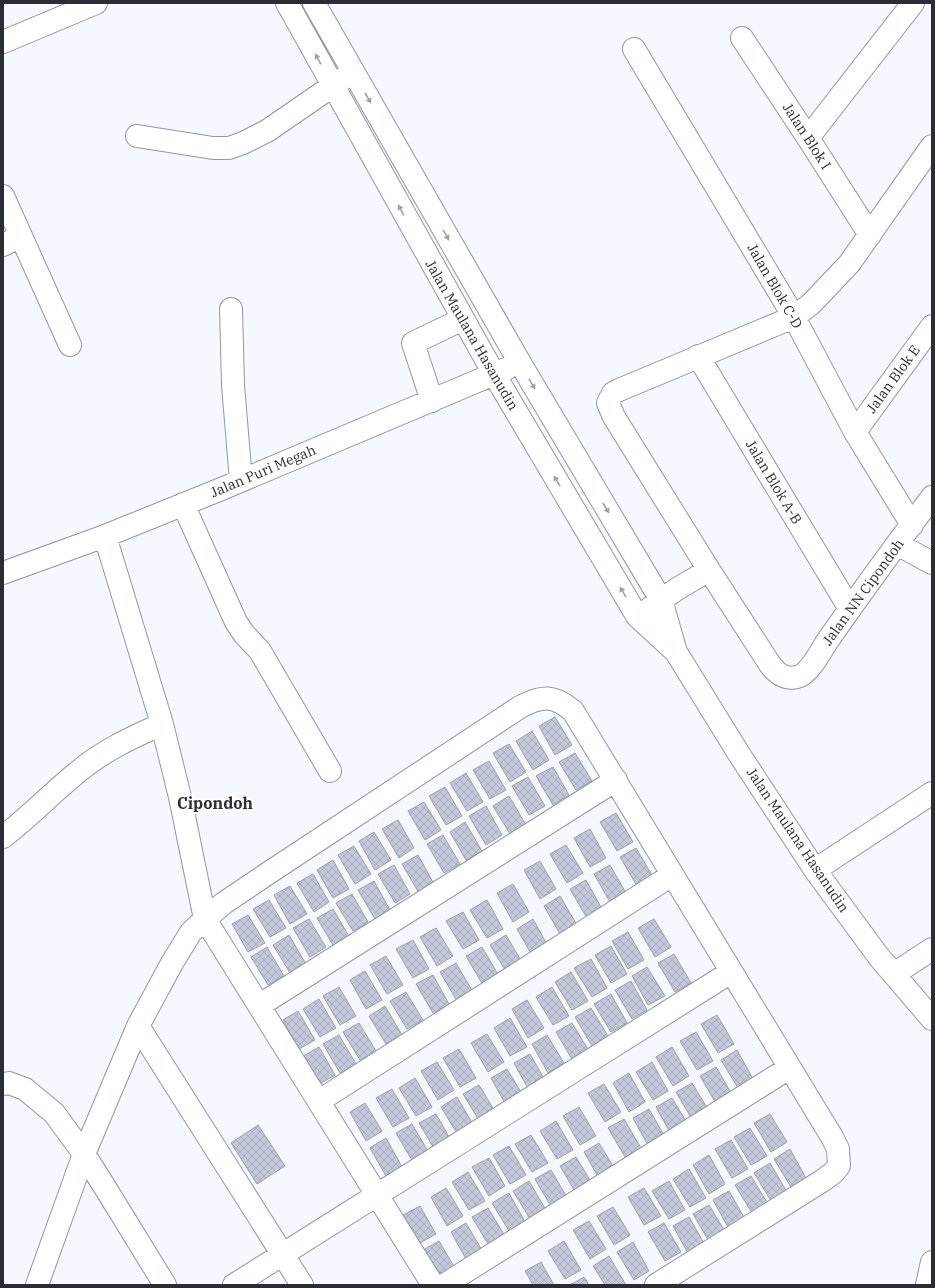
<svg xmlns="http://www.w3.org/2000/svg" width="935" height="1288" font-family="'IBM Plex Serif',serif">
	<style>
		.building { fill: url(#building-cross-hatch); stroke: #9ba0b0 }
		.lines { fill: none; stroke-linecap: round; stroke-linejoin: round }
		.minor-casing { stroke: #9196a6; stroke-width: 24 }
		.major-casing { stroke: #9196a6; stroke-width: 24 }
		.minor { stroke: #fff; stroke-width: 22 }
		.major { stroke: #fff; stroke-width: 22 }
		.oneway { fill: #a0a0a4 }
		.labels { text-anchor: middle; stroke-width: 4; stroke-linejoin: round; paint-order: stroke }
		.street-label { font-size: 14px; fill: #2b2d34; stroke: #fff }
		.quarter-label { font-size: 16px; font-weight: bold; fill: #2c303d; stroke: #fff }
	</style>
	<defs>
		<pattern id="building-cross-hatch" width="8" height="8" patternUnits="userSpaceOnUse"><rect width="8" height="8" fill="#c4c9da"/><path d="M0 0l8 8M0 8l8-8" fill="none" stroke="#a9adbc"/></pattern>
	</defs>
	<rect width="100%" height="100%" fill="#f5f8ff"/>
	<path class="building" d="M555 717 572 745 555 755 539 726Z
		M532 731 549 760 533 770 516 741Z
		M509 744 526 772 510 782 493 753Z
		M575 753 592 781 576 790 559 762Z
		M489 761 506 790 490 799 473 770Z
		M553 767 569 795 553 805 536 776Z
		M466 773 483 802 467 811 450 783Z
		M528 777 545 806 529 815 512 786Z
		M445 787 462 816 446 825 429 796Z
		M509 796 526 825 510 834 493 806Z
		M424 802 441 830 425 840 408 811Z
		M486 806 502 835 486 845 469 816Z
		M616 813 633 842 617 851 600 822Z
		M398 820 414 848 399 858 382 829Z
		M465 822 482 851 466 860 450 832Z
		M590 829 606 858 590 867 574 838Z
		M374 832 391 860 375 870 359 841Z
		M443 835 460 864 444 873 427 844Z
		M566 845 583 873 567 883 550 854Z
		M354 846 371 874 355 884 338 855Z
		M636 848 653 877 637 886 620 857Z
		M418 855 434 884 419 893 402 864Z
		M333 860 349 889 333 898 317 870Z
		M540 861 556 889 540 899 524 870Z
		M394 865 410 894 395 903 378 874Z
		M610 865 626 893 610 902 594 874Z
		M313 874 329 902 314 912 297 883Z
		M586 880 602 909 587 918 570 889Z
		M374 881 390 910 375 919 358 890Z
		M513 884 529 912 513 922 497 893Z
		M290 886 307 914 290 924 274 895Z
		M352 894 368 922 353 931 336 903Z
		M560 896 577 925 560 934 544 906Z
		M269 900 286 928 270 937 253 909Z
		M487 900 503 929 487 938 470 910Z
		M333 909 350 938 334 947 317 918Z
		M463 912 479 940 463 949 446 921Z
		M248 915 265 943 248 952 232 924Z
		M309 919 326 947 310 957 293 928Z
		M533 919 549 948 533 957 517 929Z
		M654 919 671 947 655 957 638 928Z
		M436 928 453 956 437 966 420 937Z
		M628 932 644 960 628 969 612 941Z
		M289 935 306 964 290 973 273 945Z
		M506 935 523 964 507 973 490 945Z
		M413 940 429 969 413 978 396 949Z
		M611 946 627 974 611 983 595 955Z
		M267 947 284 976 268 985 251 957Z
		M482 947 499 976 483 985 466 956Z
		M674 954 691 983 675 992 658 963Z
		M386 956 403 985 387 994 370 965Z
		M591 959 607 988 592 997 574 968Z
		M456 963 473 992 457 1001 440 972Z
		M647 967 665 996 648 1005 632 976Z
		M365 971 382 1000 366 1009 350 980Z
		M571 972 588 1001 572 1010 555 982Z
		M433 975 449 1004 433 1013 416 984Z
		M631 981 647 1010 632 1019 615 990Z
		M339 987 356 1016 340 1025 323 996Z
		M552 987 569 1016 553 1025 536 997Z
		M406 992 423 1020 407 1029 390 1001Z
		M611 994 627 1023 611 1032 594 1004Z
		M319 999 336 1028 320 1037 303 1009Z
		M527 1000 544 1028 528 1038 512 1009Z
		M385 1006 402 1035 386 1044 369 1016Z
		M591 1008 608 1036 592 1046 575 1017Z
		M298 1011 315 1040 299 1049 283 1020Z
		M717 1015 734 1044 718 1053 701 1024Z
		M510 1018 527 1047 510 1056 494 1028Z
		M359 1023 376 1051 360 1060 343 1032Z
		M572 1023 589 1051 573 1061 556 1032Z
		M696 1032 713 1061 697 1070 680 1041Z
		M487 1034 504 1062 488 1072 471 1043Z
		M339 1035 356 1064 340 1073 323 1044Z
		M547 1035 564 1063 548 1073 532 1044Z
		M319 1047 335 1075 319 1084 303 1056Z
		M672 1047 689 1076 673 1086 656 1057Z
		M459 1049 476 1078 460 1087 443 1058Z
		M737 1050 753 1079 738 1088 721 1060Z
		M530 1054 546 1082 530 1092 514 1063Z
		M437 1062 454 1090 438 1100 421 1071Z
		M652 1062 668 1091 653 1100 636 1072Z
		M716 1067 733 1096 717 1105 700 1076Z
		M507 1069 524 1097 507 1107 491 1078Z
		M629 1073 645 1102 629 1112 613 1083Z
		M415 1078 432 1107 416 1116 399 1088Z
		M692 1083 709 1111 693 1121 676 1092Z
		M604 1084 621 1112 605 1122 588 1093Z
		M479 1085 496 1113 480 1122 463 1094Z
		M392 1089 409 1118 393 1127 376 1098Z
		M457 1097 474 1126 458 1135 441 1107Z
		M672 1098 689 1126 672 1136 656 1107Z
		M365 1103 382 1131 366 1141 350 1112Z
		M579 1107 596 1136 580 1145 563 1116Z
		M649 1109 665 1137 649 1147 633 1118Z
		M436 1114 452 1142 436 1152 419 1123Z
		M770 1114 787 1142 771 1152 754 1123Z
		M624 1119 641 1148 625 1157 608 1128Z
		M556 1121 573 1150 557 1159 540 1131Z
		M412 1124 429 1153 413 1162 396 1133Z
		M258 1125 285 1166 257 1184 231 1143Z
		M750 1128 767 1156 751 1165 734 1137Z
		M531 1135 548 1163 532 1172 515 1144Z
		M386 1138 402 1167 386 1176 370 1148Z
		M731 1140 748 1169 732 1178 715 1149Z
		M599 1143 616 1171 600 1180 584 1152Z
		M509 1146 526 1175 510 1184 493 1155Z
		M790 1149 806 1178 791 1187 774 1159Z
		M709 1155 725 1184 709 1194 693 1165Z
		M576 1157 593 1185 577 1195 560 1166Z
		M489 1158 505 1186 489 1196 472 1167Z
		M770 1163 787 1192 771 1201 754 1173Z
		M689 1169 706 1198 690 1207 673 1179Z
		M551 1170 568 1199 552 1208 535 1179Z
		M468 1172 485 1201 469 1210 452 1182Z
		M751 1176 768 1204 752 1213 735 1185Z
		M529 1181 546 1210 530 1219 513 1191Z
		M669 1181 685 1210 669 1219 652 1191Z
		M446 1188 463 1216 447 1226 431 1197Z
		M644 1188 661 1216 644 1225 628 1197Z
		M729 1191 745 1219 729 1229 713 1200Z
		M509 1193 525 1222 509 1231 492 1203Z
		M709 1205 726 1233 710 1243 693 1214Z
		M420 1206 436 1234 420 1243 403 1215Z
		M613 1207 630 1235 614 1245 597 1216Z
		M488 1208 505 1236 489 1246 472 1217Z
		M689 1217 705 1245 689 1255 673 1226Z
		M589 1221 606 1249 590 1259 573 1230Z
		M466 1223 483 1252 467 1261 451 1232Z
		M664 1223 681 1252 665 1261 648 1232Z
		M439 1241 456 1270 440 1279 423 1250Z
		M564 1241 581 1270 565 1279 548 1251Z
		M633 1242 649 1271 634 1280 617 1252Z
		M609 1256 626 1285H605L593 1266Z
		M541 1262 554 1285H533L525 1271Z
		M584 1277 589 1285H570Z"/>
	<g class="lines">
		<g class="minor-casing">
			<path id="minor" d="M287 3 494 374 637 616 676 652
				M314 3 520 363 661 600 676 652 739 754 815 870 879 957 932 1019
				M742 38 808 138 870 235
				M3 42 96 3
				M634 49 794 317 855 432 912 525
				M137 136 213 148H229L243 143 267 131 344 78
				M808 138 913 3
				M932 146 849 264 811 304 794 317 619 390 613 393 608 403 614 417 709 570 769 663C776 673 784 680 797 677 808 675 820 653 826 643 860 594 896 545 932 497
				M3 196 70 345
				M3 245 21 236
				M231 309 233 385 241 481
				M698 356 850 609
				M432 401 413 343 463 319
				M855 432 932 326
				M183 504 236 622 244 634 260 651 330 771
				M105 536 162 724 180 797 205 919 433 1285
				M897 544 932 563
				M3 573 105 536 219 490 506 369
				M650 608 677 589 709 570
				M3 837C30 816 53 792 79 771 104 750 133 737 162 724
				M815 870 932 793
				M894 974 932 949
				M260 1005 616 780
				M138 1026 302 1285
				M3 1084 9 1083 25 1089 54 1113 84 1154 106 1189 165 1285
				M319 1101 672 875
				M37 1285 84 1154 138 1026 172 963 191 932 205 919 224 903 267 874 520 707C542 695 554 695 573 711L832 1137 838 1149 839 1166 833 1173 822 1181 656 1285
				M234 1285 731 972
				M444 1285 789 1068"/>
		</g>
		<g class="major-casing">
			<path id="major" d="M927 1285 932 1262"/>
		</g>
		<use href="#minor" class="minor"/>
		<use href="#major" class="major"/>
	</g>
	<defs><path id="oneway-solid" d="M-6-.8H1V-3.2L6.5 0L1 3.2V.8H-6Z"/></defs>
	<g class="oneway">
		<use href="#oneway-solid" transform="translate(318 59) rotate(-119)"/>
		<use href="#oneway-solid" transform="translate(368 98) rotate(60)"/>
		<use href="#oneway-solid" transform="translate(401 210) rotate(-119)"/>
		<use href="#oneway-solid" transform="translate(446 235) rotate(60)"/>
		<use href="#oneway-solid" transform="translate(532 384) rotate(59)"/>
		<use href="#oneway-solid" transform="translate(557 481) rotate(-121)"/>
		<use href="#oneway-solid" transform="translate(606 508) rotate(59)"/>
		<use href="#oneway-solid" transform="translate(623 592) rotate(-121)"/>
	</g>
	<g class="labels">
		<g class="street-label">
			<text transform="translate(807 136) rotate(57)" y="5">Jalan Blok I</text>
			<text transform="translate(775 286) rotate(60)" y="5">Jalan Blok C-D</text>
			<text transform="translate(472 335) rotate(60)" y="5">Jalan Maulana Hasanudin</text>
			<text transform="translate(893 379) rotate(-54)" y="5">Jalan Blok E</text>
			<text transform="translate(263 471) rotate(-23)" y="5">Jalan Puri Megah</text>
			<text transform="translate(774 482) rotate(59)" y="5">Jalan Blok A-B</text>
			<text transform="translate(863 592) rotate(-54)" y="5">Jalan NN Cipondoh</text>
			<text transform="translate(798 840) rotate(56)" y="5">Jalan Maulana Hasanudin</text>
		</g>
		<g class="quarter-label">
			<text x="215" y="809">Cipondoh</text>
		</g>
	</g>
	<rect width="935" height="1288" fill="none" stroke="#2b2d34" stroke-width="8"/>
</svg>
